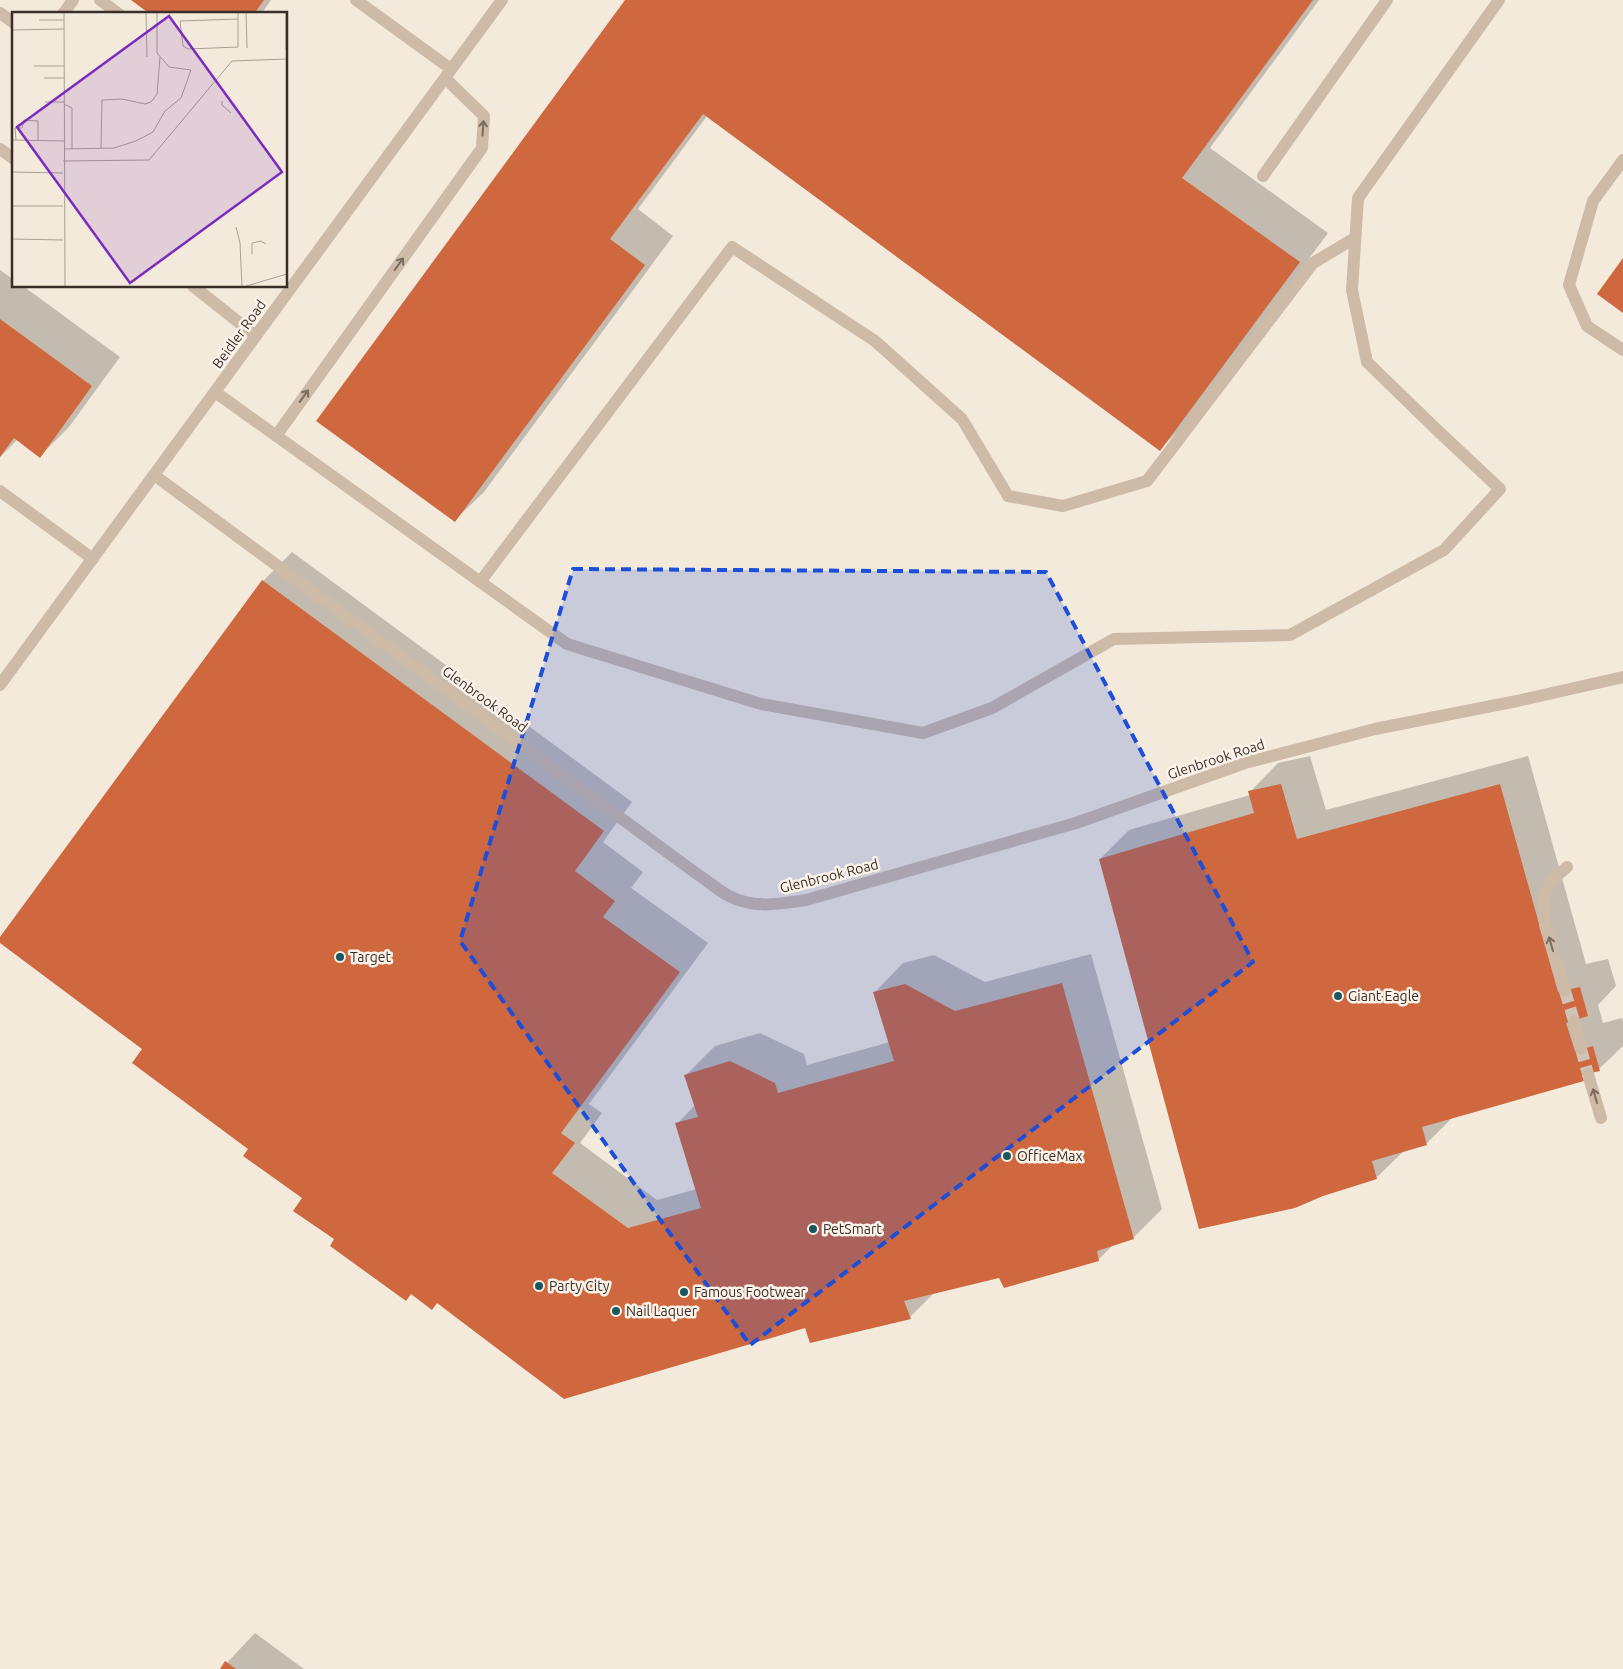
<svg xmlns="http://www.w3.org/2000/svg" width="1623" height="1669" font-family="Ubuntu,sans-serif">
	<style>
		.shadow { fill: #0003 }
		.building { fill: #cf673f }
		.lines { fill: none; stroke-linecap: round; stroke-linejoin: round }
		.minor-tunnel { stroke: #cfc4b8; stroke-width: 12; stroke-dasharray: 12 6; stroke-linecap: butt }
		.minor { stroke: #cdbaa7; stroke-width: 12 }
		.oneway { stroke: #7c6d61 }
		.marked { fill: #1d4ed8; fill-opacity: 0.2; stroke: #1d4ed8; stroke-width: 4; stroke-dasharray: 10 6; stroke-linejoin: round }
		.poi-dot { fill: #1a575e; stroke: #fbf3e9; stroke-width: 2 }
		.labels { text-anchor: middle; stroke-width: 5; stroke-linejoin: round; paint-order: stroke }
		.street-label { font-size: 14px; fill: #392e28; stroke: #fbf3e9 }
		.poi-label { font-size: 14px; fill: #392e28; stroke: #fbf3e9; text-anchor: start }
		.inset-road { fill: none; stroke: #a99f94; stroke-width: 1 }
		.view { fill: #7b2cbf; fill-opacity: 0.15; stroke: #7b2cbf; stroke-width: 2.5 }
		.inset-edge { fill: none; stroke: #392e28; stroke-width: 2.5 }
	</style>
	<rect width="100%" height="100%" fill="#f4eadc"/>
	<path class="shadow" d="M133 0H271L261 14H152Z
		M626 0H1319L1210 148 1328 233 1189 420 1160 449 707 116 638 209 673 236 484 492 455 520Z
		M0 270 14 280V286H23L120 357 69 427 40 456 17 440 0 457Z
		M292 552 632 802 603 842 643 872 631 888 708 943 589 1104 602 1113 580 1143 657 1200 697 1189 677 1124 695 1105 686 1075 715 1046 760 1033 804 1054 807 1065 890 1042 875 992 903 963 934 955 985 982 1091 954 1162 1209 1133 1238 1114 1244 1099 1259 1000 1277 935 1292 910 1317 806 1327 438 1302 432 1308 412 1293 406 1300 336 1239 303 1198 249 1149 144 1048 0 942V939L263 581Z
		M1310 756 1326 810 1528 756 1586 964 1608 959 1616 986 1598 1005 1603 1023 1622 1018 1623 1022V1046L1599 1069 1453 1117 1427 1143 1405 1150 1376 1178 1100 859 1129 830 1250 795V792L1278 763Z
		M255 1633 304 1669H221Z"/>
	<path class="building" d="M131 0H264L254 14H150Z
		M625 0H1313L1182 178 1300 262 1160 451 703 114 610 239 645 265 455 522 316 421Z
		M1623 258V313L1597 294Z
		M0 319 92 386 40 458 14 438 0 457Z
		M262 580 604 831 575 871 615 901 603 917 680 972 561 1133 575 1143 552 1173 628 1228 701 1208 675 1123 698 1117 684 1075 730 1061 775 1083 778 1093 894 1061 873 992 905 984 955 1011 1062 983 1134 1239 1097 1251 1099 1261 1004 1288 999 1278 904 1301 911 1319 810 1343 805 1328 564 1399 437 1303 432 1310 411 1294 406 1301 330 1246 334 1239 293 1211 302 1198 243 1156 248 1149 132 1063 142 1049 0 943V937Z
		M1281 784 1297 839 1500 784 1558 992 1580 987 1588 1016 1566 1023 1575 1051 1593 1046 1600 1071 1582 1075 1584 1081 1422 1127 1427 1145 1372 1161 1377 1179 1323 1196 1295 1208 1199 1229 1099 859 1254 813 1248 791Z
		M225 1661 236 1669H220Z"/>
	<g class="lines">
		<path class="minor-tunnel" d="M1565 991 1574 1021
			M1581 1049 1588 1074"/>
		<path class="minor" d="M100 0 119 14
			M356 0 451 69
			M0 13 14 23
			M63 14 73 0
			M0 149 14 159
			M1623 160 1593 201 1569 285 1587 326 1623 350
			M1263 176 1387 0
			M193 286 256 336
			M215 392 567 644 761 704 923 733 992 708 1114 639 1290 635 1444 550 1500 489 1436 429 1367 362 1352 290 1358 198 1499 0
			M276 436 482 148 484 116 445 78
			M154 475 697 874C708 881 718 890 729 896 754 909 780 904 806 900L1076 823 1245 763 1375 729 1517 701 1623 677
			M0 491 93 559
			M480 582 732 247 875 341 962 419 1008 496 1063 506 1147 481 1313 263 1355 238
			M0 685 502 0
			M1565 991 1545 925 1543 896 1552 880 1567 867
			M1574 1021 1581 1049
			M1588 1074 1601 1118"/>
	</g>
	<defs><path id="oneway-shaft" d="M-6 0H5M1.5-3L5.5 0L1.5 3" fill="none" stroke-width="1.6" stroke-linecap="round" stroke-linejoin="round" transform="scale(1.25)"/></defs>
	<g class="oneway">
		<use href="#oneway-shaft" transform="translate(483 128) rotate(-86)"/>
		<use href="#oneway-shaft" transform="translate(399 264) rotate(-54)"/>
		<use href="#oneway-shaft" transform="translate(304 396) rotate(-54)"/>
		<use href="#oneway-shaft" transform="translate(1551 944) rotate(-106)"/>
		<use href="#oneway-shaft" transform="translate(1595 1096) rotate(-106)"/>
	</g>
	<path class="marked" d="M573 569 1046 572 1253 962 750 1345 460 941Z"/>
	<g class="poi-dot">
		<circle cx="340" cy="957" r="5"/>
		<circle cx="1338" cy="996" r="5"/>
		<circle cx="1007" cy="1156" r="5"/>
		<circle cx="813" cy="1229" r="5"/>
		<circle cx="539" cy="1286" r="5"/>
		<circle cx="684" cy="1292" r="5"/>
		<circle cx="616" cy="1311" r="5"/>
	</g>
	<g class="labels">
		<g class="street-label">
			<text transform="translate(239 334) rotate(-54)" y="5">Beidler Road</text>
			<text transform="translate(485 699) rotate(36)" y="5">Glenbrook Road</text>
			<text transform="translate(1216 759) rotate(-18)" y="5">Glenbrook Road</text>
			<text transform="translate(829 876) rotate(-14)" y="5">Glenbrook Road</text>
		</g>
		<g class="poi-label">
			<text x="350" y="962">Target</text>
			<text x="1348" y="1001">Giant Eagle</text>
			<text x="1017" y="1161">OfficeMax</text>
			<text x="823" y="1234">PetSmart</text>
			<text x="549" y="1291">Party City</text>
			<text x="694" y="1297">Famous Footwear</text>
			<text x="626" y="1316">Nail Laquer</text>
		</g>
	</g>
	<g transform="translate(12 12)">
		<rect width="275" height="275" fill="#f4eadc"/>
		<path class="inset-road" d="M52 0 53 275M134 0 135 45M226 0V35L176 37 171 34 168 9 226 7M234 0 235 36M274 0V37M27 8H52M0 18 52 17M22 54H52M32 66H52M210 89V93L219 101M33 90H52M52 92 60 96V137M1 128 52 129M4 128 3 116H10L12 108 26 109V128M89 136 90 88 110 87 133 92 139 90 145 82 148 45M52 137 102 136 124 129 141 120 153 99 169 86 179 58 157 55 145 41V0M51 149 137 148 220 49 275 47M0 160 51 161M0 194H51M224 215 228 231 230 275M0 227 51 228M240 242V231L249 229 254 232M231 275 275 262"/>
		<path class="view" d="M157 4 270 160 118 271 5 115Z"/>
		<rect width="275" height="275" class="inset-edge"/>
	</g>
</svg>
